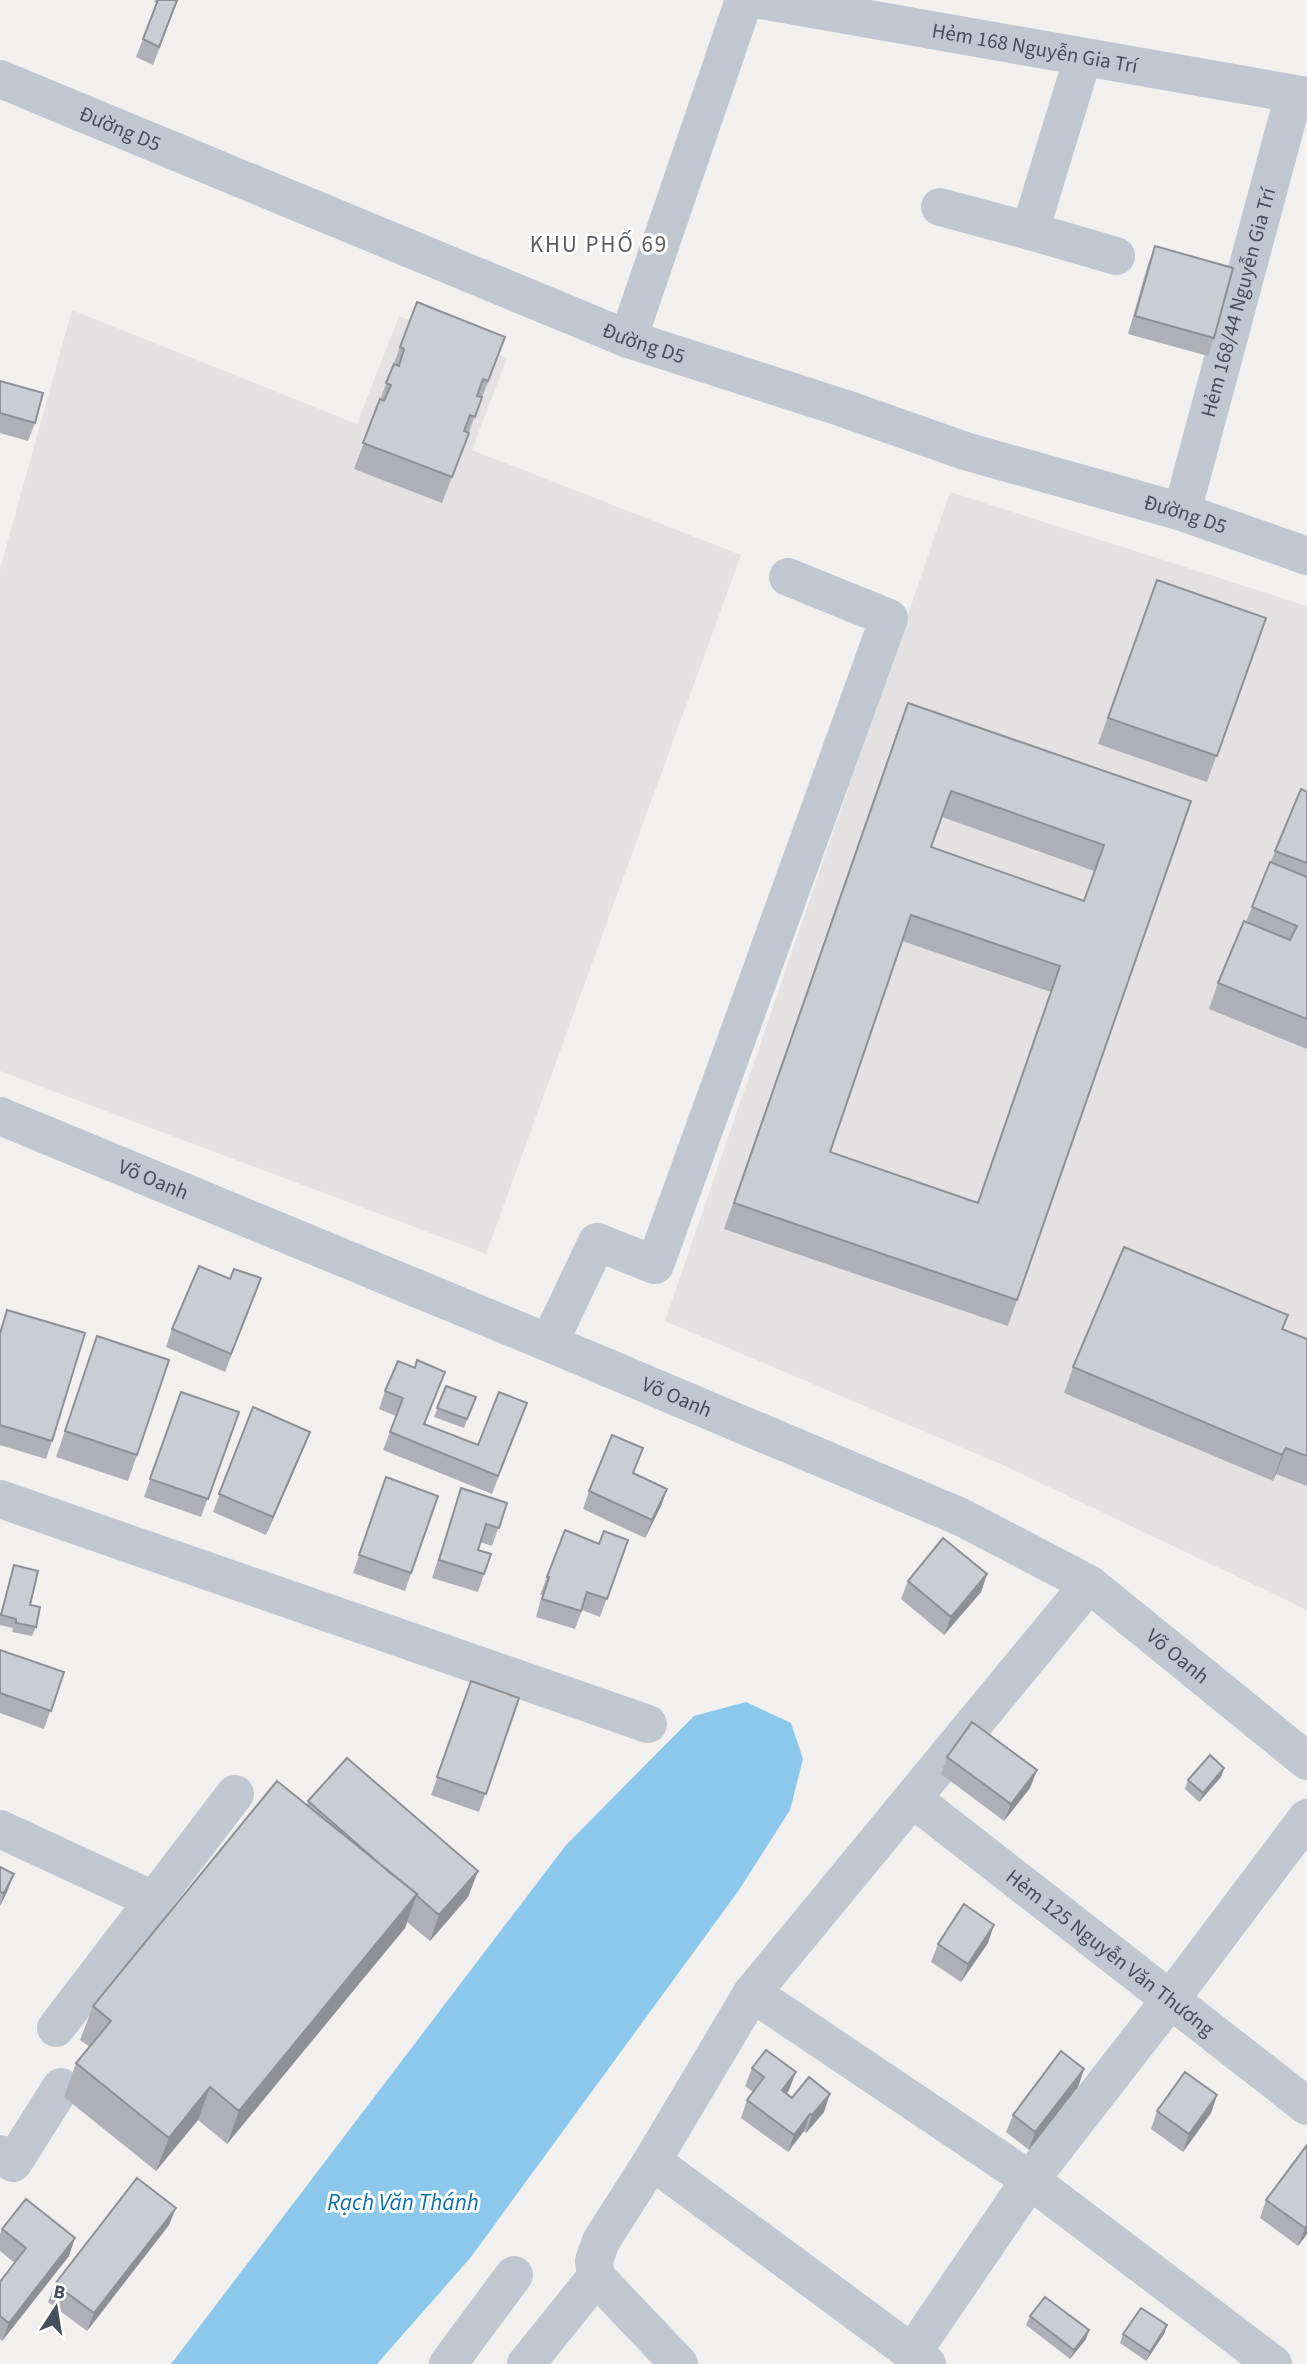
<svg xmlns="http://www.w3.org/2000/svg" width="1307" height="2364" font-family="'Source Sans 3',sans-serif">
	<style>
		.education { fill: #e3e1e1 }
		.water { fill: #8bc8ec }
		.lines { fill: none; stroke-linecap: round; stroke-linejoin: round }
		.minor { stroke: #c0c7d1; stroke-width: 38 }
		.wall { fill: #afb0b7; fill-rule: evenodd }
		.shaded-wall { fill: #8e9095 }
		.building { fill: #cbcdd5; stroke: #8e9095; stroke-width: 2; fill-rule: evenodd }
		.labels { text-anchor: middle; stroke-width: 6; stroke-linejoin: round; paint-order: stroke }
		.street-label { font-size: 21px; fill: #474f5d; stroke: #fff }
		.neighbourhood-label { font-size: 23px; letter-spacing: 2px; fill: #5c5e64; stroke: #fff }
		.water-label { font-size: 23px; font-style: italic; fill: #0c70ab; stroke: #fff }
	</style>
	<rect width="100%" height="100%" fill="#f2efef"/>
	<path class="education" d="M72 310 357 424 399 316 507 358 472 450 741 555 486 1254 0 1071V569Z
		M950 492 1307 606V1610L1005 1466 665 1321Z"/>
	<path class="water" d="M746 1702 791 1723 803 1759 790 1810 739 1890 471 2257 377 2364H171L566 1845 694 1716Z"/>
	<g class="lines">
		<g class="minor">
			<path id="s1" d="M761 0 1307 96"/>
			<path id="s2" d="M0 79 628 339 843 408 965 451 1182 512 1307 556"/>
			<path d="M940 207 1030 231 1083 57"/>
			<path d="M1030 231 1116 256"/>
			<path d="M628 339 744 0"/>
			<path id="s3" d="M1182 512 1294 94"/>
			<path id="s4" d="M0 1116 549 1343 961 1517 1089 1584 1307 1761"/>
			<path d="M549 1343 597 1242 655 1265 889 618 788 577"/>
			<path d="M0 1499 648 1724"/>
			<path id="s5" d="M913 1799 1307 2106"/>
			<path d="M0 1829 153 1900"/>
			<path d="M752 1993 1030 2180 1273 2364"/>
			<path d="M56 2028 235 1794"/>
			<path d="M0 2154 13 2163 61 2087"/>
			<path d="M652 2161 927 2364"/>
			<path d="M596 2277 679 2364"/>
			<path d="M912 2353 1030 2180 1170 2000 1307 1818"/>
			<path d="M448 2364 514 2275"/>
			<path d="M526 2364 596 2277 594 2261 601 2241 652 2161 752 1993 1089 1584"/>
		</g>
	</g>
	<path class="wall" d="M155 0H178L153 65 136 57 157 3 154 2Z
		M1155 246 1214 338 1208 356 1128 334 1148 264Z
		M417 302 505 337 442 503 354 469Z
		M0 381 35 423 28 441 0 433Z
		M1157 580 1266 618 1207 782 1098 744Z
		M898 729 1191 801 1008 1326 724 1229ZM942 817 1094 871 1084 901 931 847ZM902 941 1051 992 978 1203 830 1152Z
		M1307 792V1049L1209 1009 1218 983 1246 922 1275 851Z
		M261 1278 225 1372 166 1347 172 1329 230 1279Z
		M7 1310 52 1441 46 1459 0 1445V1330Z
		M1283 1329 1307 1339V1486L1276 1474 1273 1481 1064 1393 1073 1367Z
		M97 1336 137 1455 128 1481 56 1457Z
		M446 1386 476 1397 464 1428 434 1417Z
		M438 1390 425 1424 478 1445 520 1421 492 1494 383 1450 396 1416 379 1409 385 1391Z
		M181 1392 239 1412 201 1517 144 1497Z
		M253 1407 310 1432 303 1450 266 1535 213 1512Z
		M634 1473 667 1489 661 1506 645 1538 583 1509 589 1491Z
		M386 1477 438 1496 405 1591 353 1573Z
		M461 1488 507 1503 492 1546 480 1542 478 1550 484 1574 478 1592 432 1578Z
		M565 1530 599 1544 604 1531 628 1540 600 1617 582 1610 575 1629 536 1617 542 1595H540Z
		M14 1565 30 1605 36 1627 32 1636 12 1632 13 1628 0 1625V1615Z
		M987 1574 981 1592 944 1635 901 1599 908 1581Z
		M0 1650 64 1672 44 1729 0 1713Z
		M471 1681 519 1698 479 1812 431 1795Z
		M947 1757 1037 1770 1030 1788 1004 1821 941 1774Z
		M1224 1768 1221 1777 1199 1802 1185 1789 1188 1780Z
		M308 1801 478 1871 468 1897 430 1941 407 1922 405 1928 227 2144 198 2120 156 2171 64 2097 76 2063 90 2047 80 2040 93 2006 307 1805Z
		M0 1867 7 1892 0 1906Z
		M988 1943 961 1982 931 1962 938 1944Z
		M752 2068 789 2090 787 2094 792 2098 824 2112 806 2133 804 2131 788 2152 741 2118 747 2100 753 2092 745 2086Z
		M1084 2069 1078 2087 1029 2150 1006 2132 1013 2115Z
		M1217 2095 1211 2113 1183 2152 1151 2129 1157 2111Z
		M1307 2145V2234L1298 2246 1260 2218 1266 2200Z
		M169 2225 87 2331 48 2302 55 2284Z
		M2 2229 69 2256 2 2341 0 2339V2282L15 2263 0 2251V2234Z
		M1030 2316 1089 2330 1086 2339 1070 2359 1026 2325Z
		M1167 2325 1164 2334 1146 2361 1120 2343 1123 2334Z"/>
	<path class="shaded-wall" d="M310 1432 303 1450 266 1535 273 1517Z
		M1286 1448 1276 1474 1273 1481 1282 1455Z
		M667 1489 661 1506 645 1538 652 1520Z
		M987 1574 981 1592 944 1635 951 1617Z
		M1224 1768 1221 1777 1199 1802 1203 1793Z
		M1037 1770 1030 1788 1004 1821 1011 1804Z
		M478 1871 468 1897 430 1941 439 1915Z
		M14 1874 7 1892 0 1906 4 1893Z
		M417 1894 405 1928 227 2144 239 2111Z
		M994 1925 988 1943 961 1982 968 1964Z
		M1084 2069 1078 2087 1029 2150 1035 2132Z
		M796 2072 789 2090 775 2108 782 2090Z
		M210 2087 198 2120 156 2171 169 2138Z
		M830 2094 824 2112 806 2133 812 2115Z
		M1217 2095 1211 2113 1183 2152 1189 2134Z
		M810 2114 804 2131 788 2152 794 2135Z
		M176 2208 169 2225 87 2331 94 2313Z
		M1307 2225V2234L1298 2246 1305 2228Z
		M75 2238 69 2256 2 2341 9 2323Z
		M1167 2325 1164 2334 1146 2361 1150 2352Z
		M1089 2330 1086 2339 1070 2359 1074 2350Z"/>
	<path class="building" d="M158 0H177L159 47 143 39Z
		M1155 246 1233 268 1214 338 1135 316Z
		M417 302 505 337 488 381 483 379 477 396 482 397 475 417 470 415 464 431 469 433 452 477 363 443 380 399 384 401 391 385 386 383 394 364 399 366 404 349 400 347Z
		M0 381 43 393 35 423 0 413Z
		M1157 580 1266 618 1217 756 1108 718Z
		M908 703 1191 801 1017 1300 734 1203ZM951 791 1104 845 1084 901 931 847ZM911 915 1060 966 978 1203 830 1152Z
		M1301 789 1307 792V863L1275 851Z
		M1270 862 1307 877V1019L1218 983 1244 921 1290 940 1297 926 1252 907Z
		M1124 1247 1288 1315 1282 1329 1307 1339V1456L1286 1448 1282 1455 1073 1367Z
		M199 1266 230 1279 234 1269 261 1278 231 1354 172 1329Z
		M7 1310 85 1333 52 1441 0 1425V1334Z
		M97 1336 169 1360 137 1455 65 1431Z
		M417 1360 445 1372 424 1424 478 1445 499 1392 527 1403 498 1476 390 1432 403 1398 385 1391 398 1361 415 1368Z
		M446 1386 476 1397 467 1419 437 1408Z
		M181 1392 239 1412 208 1499 150 1479Z
		M253 1407 310 1432 273 1517 219 1494Z
		M612 1435 643 1448 633 1473 667 1489 652 1520 589 1491Z
		M386 1477 438 1496 411 1573 359 1555Z
		M461 1488 507 1503 499 1528 486 1524 478 1550 491 1554 484 1574 439 1560Z
		M565 1530 599 1544 604 1531 628 1540 607 1599 587 1592 581 1611 542 1599 549 1577H547Z
		M943 1538 987 1574 951 1617 908 1581Z
		M14 1565 38 1571 30 1605 40 1607 36 1627 16 1623V1619L1 1615Z
		M0 1650 64 1672 51 1711 0 1693Z
		M471 1681 519 1698 486 1794 437 1777Z
		M972 1722 1037 1770 1011 1804 947 1757Z
		M1210 1755 1224 1768 1203 1793 1188 1780Z
		M347 1758 478 1871 439 1915 416 1895 417 1894 389 1872 308 1801Z
		M277 1781 417 1894 239 2111 210 2087 169 2138 76 2063 111 2021 93 2006Z
		M0 1867 14 1874 4 1893 0 1892Z
		M964 1904 994 1925 968 1964 938 1944Z
		M766 2050 796 2072 782 2090 792 2098 809 2077 830 2094 812 2115 810 2114 794 2135 747 2100 764 2077 752 2068Z
		M1061 2051 1084 2069 1035 2132 1013 2115Z
		M1185 2072 1217 2095 1189 2134 1157 2111Z
		M1307 2145V2225L1305 2228 1266 2200Z
		M137 2178 176 2208 94 2313 55 2284Z
		M26 2199 75 2238 9 2323 0 2316V2282L26 2248 2 2229Z
		M1045 2297 1089 2330 1074 2350 1030 2316Z
		M1141 2308 1167 2325 1150 2352 1123 2334Z"/>
	<g class="labels">
		<g class="street-label">
			<text dy="7" stroke="none"><textPath href="#s1" startOffset="278">Hẻm 168 Nguyễn Gia Trí</textPath></text>
			<text dy="7" stroke="none"><textPath href="#s2" startOffset="130">Đường D5</textPath></text>
			<text dy="7" stroke="none"><textPath href="#s3" startOffset="217">Hẻm 168/44 Nguyễn Gia Trí</textPath></text>
			<text dy="7" stroke="none"><textPath href="#s2" startOffset="696">Đường D5</textPath></text>
			<text dy="7" stroke="none"><textPath href="#s2" startOffset="1264">Đường D5</textPath></text>
			<text dy="7" stroke="none"><textPath href="#s4" startOffset="166">Võ Oanh</textPath></text>
			<text dy="7" stroke="none"><textPath href="#s4" startOffset="733">Võ Oanh</textPath></text>
			<text dy="7" stroke="none"><textPath href="#s4" startOffset="1300">Võ Oanh</textPath></text>
			<text dy="7" stroke="none"><textPath href="#s5" startOffset="250">Hẻm 125 Nguyễn Văn Thương</textPath></text>
		</g>
		<g class="neighbourhood-label">
			<text x="599" y="252">KHU PHỐ 69</text>
		</g>
		<g class="water-label">
			<text x="403" y="2210">Rạch Văn Thánh</text>
		</g>
	</g>
	<g transform="translate(56 2308) rotate(12)" stroke="#ffffff" stroke-width="5" paint-order="stroke">
	<path d="M0-5L12 26L0 18L-12 26Z" fill="#474f5d"/>
	<text y="-10" font-size="19" font-weight="bold" text-anchor="middle" fill="#474f5d">B</text>
	</g>
</svg>
